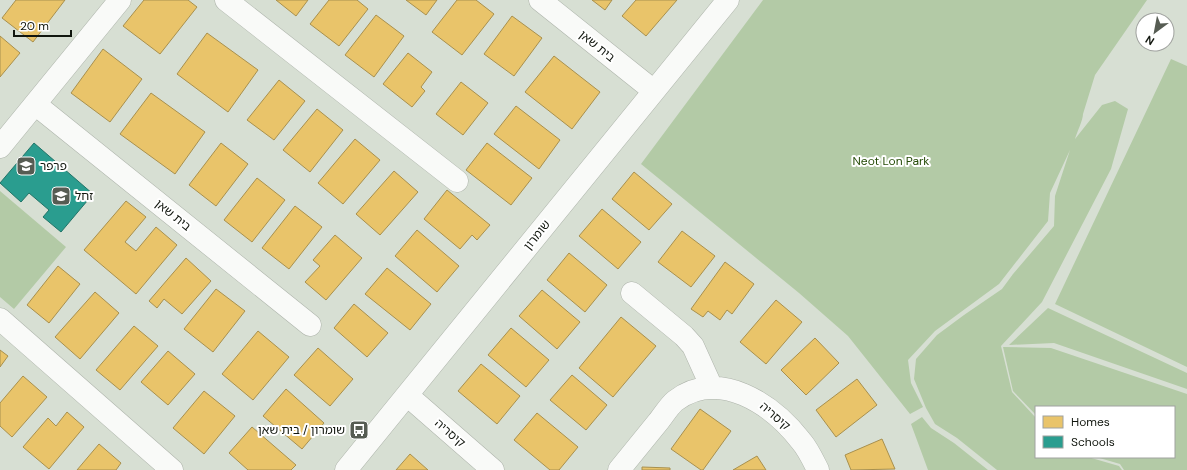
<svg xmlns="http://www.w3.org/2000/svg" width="1187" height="470" font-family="'DM Sans','Noto Sans Hebrew',sans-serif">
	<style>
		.green { fill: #b3caa6 }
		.homes { fill: #e9c46a; stroke: #a8904e }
		.schools { fill: #2a9d8f; stroke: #227468 }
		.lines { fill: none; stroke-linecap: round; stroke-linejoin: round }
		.minor-casing { stroke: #aeb4ab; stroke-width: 23 }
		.minor { stroke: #f9faf8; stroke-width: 22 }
		.labels { text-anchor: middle; stroke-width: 4; stroke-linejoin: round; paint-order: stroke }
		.street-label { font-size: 12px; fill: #11160e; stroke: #fff }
		.park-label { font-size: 12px; fill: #254b07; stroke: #fff }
		.poi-label { font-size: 12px; fill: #11160e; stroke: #fff; text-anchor: start }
	</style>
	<rect width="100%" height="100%" fill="#d7dfd3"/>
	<path class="green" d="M763 0H1147L1095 75 1083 114C1083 120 1077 132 1075 139L1102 105 1115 101 1128 109 1111 169 1042 302 1001 346 1012 392 1036 418V457H1088L1119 466 1122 470H997L957 438 935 424 926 408 914 379 916 359 937 335 964 315 1002 289 1013 274 1054 226 1055 196 1070 150 1050 193 1048 221 999 284 935 331 908 360 911 383 923 407 910 414 848 336 799 293 641 164Z
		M1171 59 1187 66V367L1055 304Z
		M0 191 66 247 14 309 0 297Z
		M1048 308 1187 373V389L1054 343 1009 345Z
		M1003 347 1051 348 1187 394V470H1124L1120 464 1096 457H1174V407H1036V415L1013 391Z
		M922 417 931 428 954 443 988 470H928L911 424Z"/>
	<path class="homes" d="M16 0H65L33 42 2 18Z
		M144 0H188L197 7 160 54 123 26Z
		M276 0H308L296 16Z
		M329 0H357L368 9 339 46 310 24Z
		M406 0H437L426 15Z
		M457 0H476L494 14 462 55 432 32Z
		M592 0H612L605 10Z
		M636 0H677L646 36 622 16Z
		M376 15 404 36 374 77 345 55Z
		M512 16 542 38 514 76 484 54Z
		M207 33 258 70 228 112 177 74Z
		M0 36 20 53 0 77Z
		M103 49 142 79 110 122 71 93Z
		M408 53 432 72 421 87 425 91 412 107 383 84Z
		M554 56 600 92 572 129 525 92Z
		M279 80 305 101 274 140 247 120Z
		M461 82 488 103 463 135 436 114Z
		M151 93 205 132 175 174 120 134Z
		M516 106 560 140 539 169 494 134Z
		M317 109 343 130 310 172 283 150Z
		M355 139 380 160 343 204 318 183Z
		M221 143 248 164 216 206 189 185Z
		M487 143 532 178 511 205 466 170Z
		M394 171 418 192 380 235 356 214Z
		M634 172 672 204 649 230 612 199Z
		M257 178 285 200 252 242 224 220Z
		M447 190 490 225 477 240 472 235 460 249 424 219Z
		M126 201 146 217 125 242 136 251 156 227 177 245 136 294 84 250Z
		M295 206 322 227 289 269 262 248Z
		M602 209 641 242 618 269 579 236Z
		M417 230 459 266 437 292 395 256Z
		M682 231 715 256 691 287 658 262Z
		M335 235 362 258 326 300 305 282 320 266 313 260Z
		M569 253 607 285 585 312 547 280Z
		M186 258 211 281 182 314 164 299 157 308 149 301Z
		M725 262 754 284 732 314 727 310 720 320 708 311 703 317 691 309Z
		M58 266 80 284 49 323 27 305Z
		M387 268 431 304 410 330 365 294Z
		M216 289 245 311 213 352 184 329Z
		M542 290 580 322 557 349 519 316Z
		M95 292 119 313 80 359 55 337Z
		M776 300 802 322 766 364 740 342Z
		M354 304 388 333 367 357 334 328Z
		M621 317 656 346 613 397 579 368Z
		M134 326 158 346 120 390 96 370Z
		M511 328 549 360 526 387 488 355Z
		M258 331 289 357 253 400 222 374Z
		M815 338 839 363 806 395 781 370Z
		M318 348 353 379 330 406 294 375Z
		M0 350 8 356 0 367Z
		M168 351 195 374 168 405 141 382Z
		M481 364 520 396 497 424 458 391Z
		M572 375 607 405 586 430 550 400Z
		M23 376 47 397 12 437 0 426V403Z
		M857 379 877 405 836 437 816 410Z
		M286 389 324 423 302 449 263 416Z
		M204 391 235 416 204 454 173 428Z
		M700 409 731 431 703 470H701L671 449Z
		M67 412 84 427 49 469 23 447 48 418 56 426Z
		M537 413 578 447 559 470H550L514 440Z
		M252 427 296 465 291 470H248L229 453Z
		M882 439 895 469 851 470 845 455Z
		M99 444 121 463 116 470H77Z
		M410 454 428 470H396Z
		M757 456 766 470H733Z
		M642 467 670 468V470H642Z"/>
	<path class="schools" d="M34 143 93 194 61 232 43 217 49 210 29 193 21 202 0 183Z"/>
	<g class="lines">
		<g class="minor-casing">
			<path id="minor" d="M226 0 457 181
				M540 0 654 91
				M35 104 310 325
				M0 147 120 0
				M632 293 684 336 693 346 712 388
				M0 319 172 470
				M407 395 493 470
				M346 470 728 0
				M619 470C632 454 645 438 658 422 663 416 669 406 675 401 719 367 773 405 801 441 808 449 813 460 818 470"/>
		</g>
		<use href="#minor" class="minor"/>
	</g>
	<defs>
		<g id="school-square" transform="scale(1)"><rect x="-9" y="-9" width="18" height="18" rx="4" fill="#565c53" stroke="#fff"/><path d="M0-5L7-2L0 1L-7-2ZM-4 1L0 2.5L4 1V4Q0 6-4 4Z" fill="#fff"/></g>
		<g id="bus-square" transform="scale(1)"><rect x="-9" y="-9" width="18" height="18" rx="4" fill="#565c53" stroke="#fff"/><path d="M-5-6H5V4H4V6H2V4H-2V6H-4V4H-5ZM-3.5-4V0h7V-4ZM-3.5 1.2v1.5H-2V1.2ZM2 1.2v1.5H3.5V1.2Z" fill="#fff"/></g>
	</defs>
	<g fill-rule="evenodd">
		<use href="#school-square" x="26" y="166"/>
		<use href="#school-square" x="61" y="196"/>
		<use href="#bus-square" x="359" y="430"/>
	</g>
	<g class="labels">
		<g class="street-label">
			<text transform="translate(597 46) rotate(39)" y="4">בית שאן</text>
			<text transform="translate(173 215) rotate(39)" y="4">בית שאן</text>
			<text transform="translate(537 235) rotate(-51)" y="4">שומרון</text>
			<text transform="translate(775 416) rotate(41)" y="4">קיסריה</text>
			<text transform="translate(450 433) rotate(41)" y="4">קיסריה</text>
		</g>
		<g class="park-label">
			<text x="891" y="165">Neot Lon Park</text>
		</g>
		<g class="poi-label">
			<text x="40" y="170">פרפר</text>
			<text x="75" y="200">זחל</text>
			<text x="345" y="434" text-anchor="end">שומרון / בית שאן</text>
		</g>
	</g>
	<rect x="1035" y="406" width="140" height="52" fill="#ffffff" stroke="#a0a29f"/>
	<rect x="1043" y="416" width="20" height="12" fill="#e9c46a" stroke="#a0a29f"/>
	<text x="1071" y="426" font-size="12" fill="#11160e">Homes</text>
	<rect x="1043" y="436" width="20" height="12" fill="#2a9d8f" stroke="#a0a29f"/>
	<text x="1071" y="446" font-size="12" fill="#11160e">Schools</text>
	<g transform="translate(1155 32) rotate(212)"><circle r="19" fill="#ffffff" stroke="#a0a29f"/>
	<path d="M0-3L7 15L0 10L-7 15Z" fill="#565c53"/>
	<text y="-6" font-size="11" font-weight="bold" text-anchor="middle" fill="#11160e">N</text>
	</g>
	<path d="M14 30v6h57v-6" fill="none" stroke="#11160e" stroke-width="2"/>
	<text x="20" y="30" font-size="12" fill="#11160e" stroke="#ffffff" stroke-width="3" paint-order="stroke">20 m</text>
</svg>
